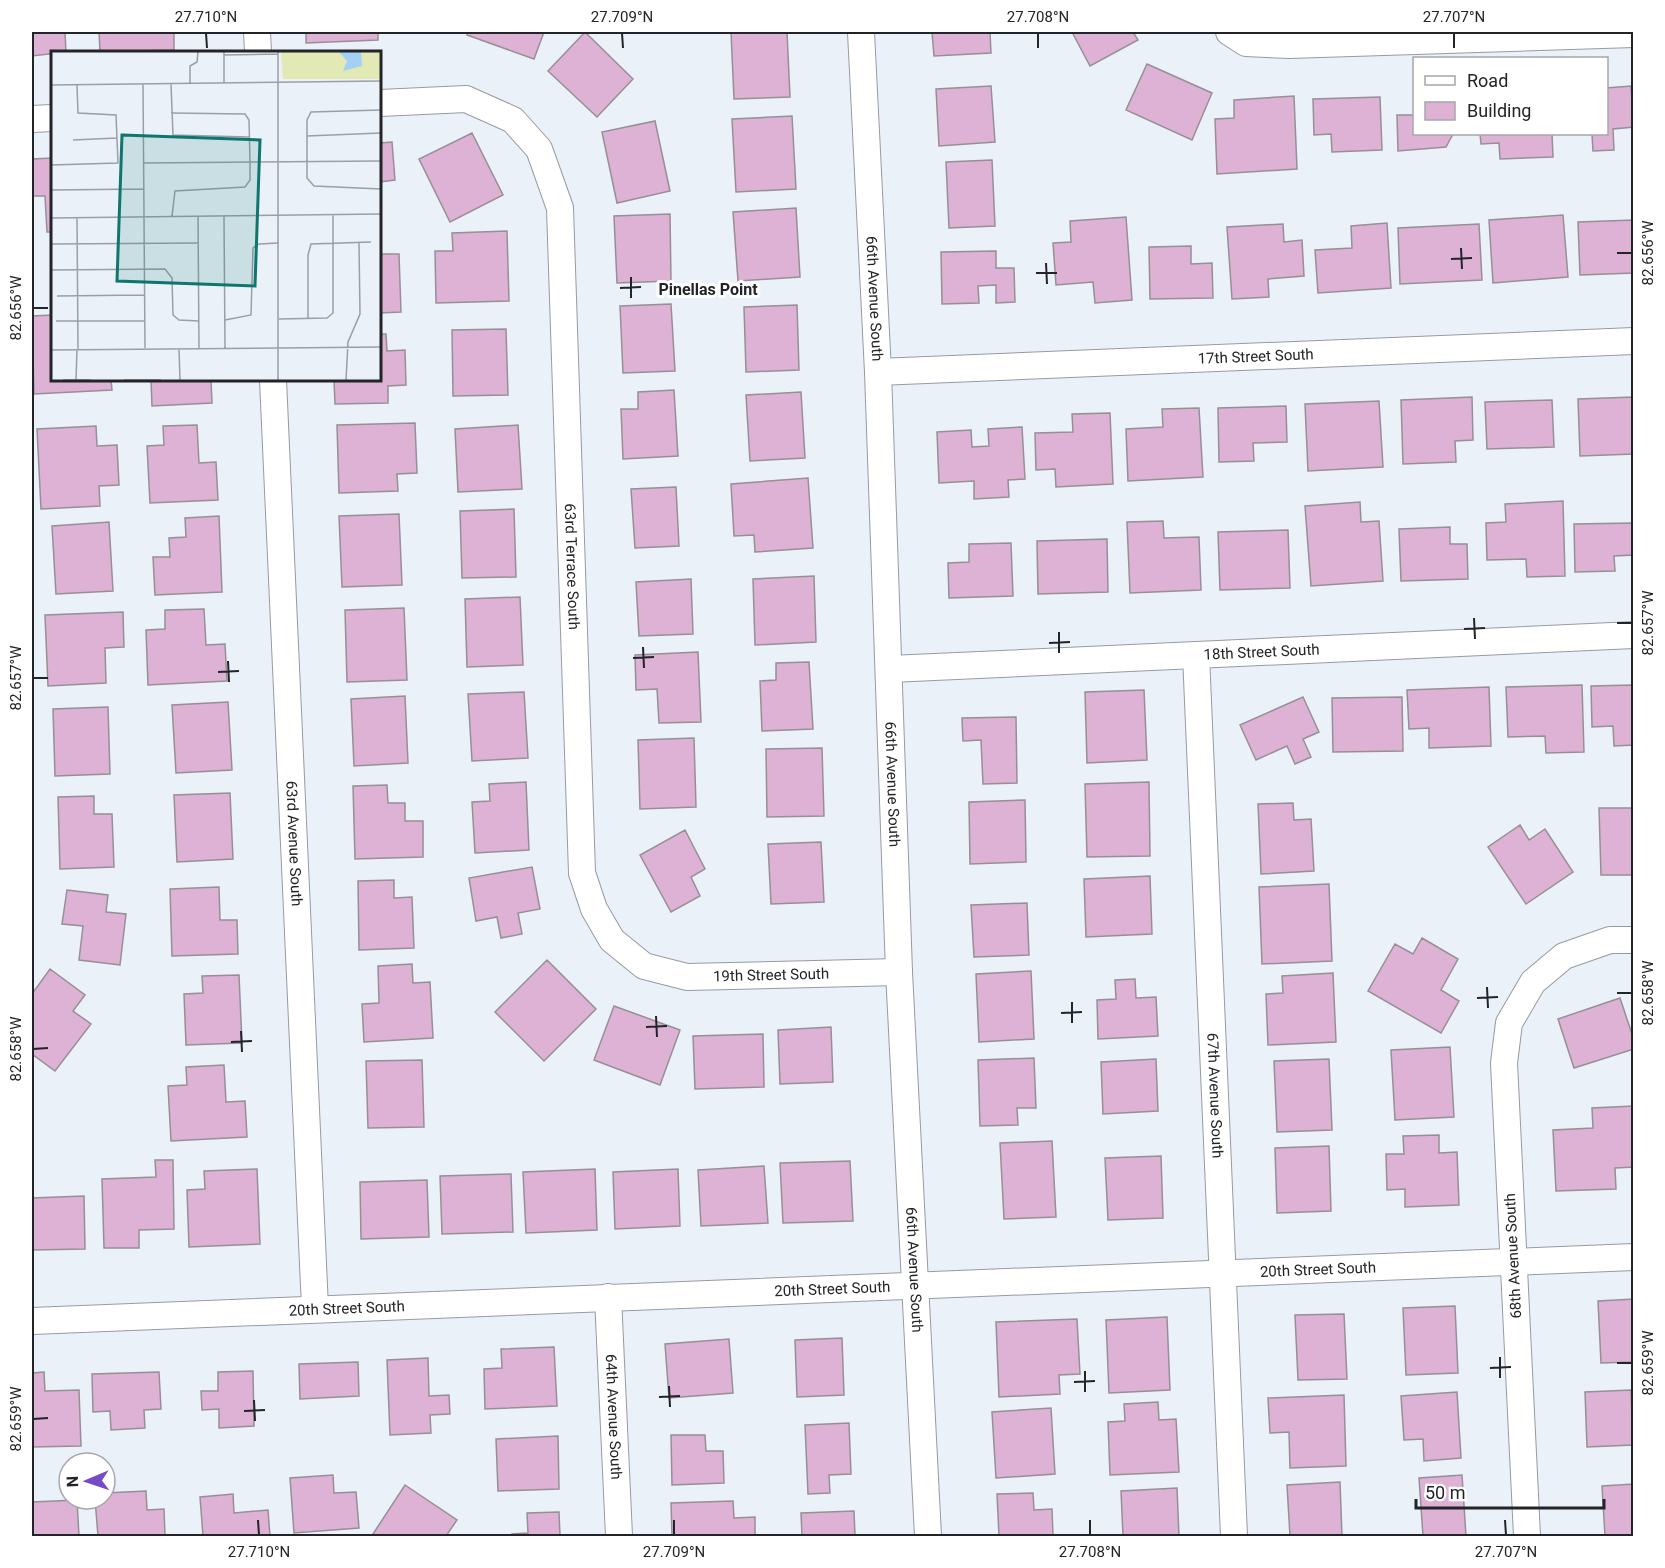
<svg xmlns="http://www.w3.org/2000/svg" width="1665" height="1568" font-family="Roboto,sans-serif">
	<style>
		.building { fill: #ddb2d5; stroke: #978f95; stroke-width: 1.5 }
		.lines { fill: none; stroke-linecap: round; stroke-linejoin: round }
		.minor-casing { stroke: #969ba3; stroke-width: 28 }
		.minor { stroke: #fff; stroke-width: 26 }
		.ticks { fill: none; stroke: #222427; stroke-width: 2 }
		.labels { text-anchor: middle; stroke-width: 6; stroke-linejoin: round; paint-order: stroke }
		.street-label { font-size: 15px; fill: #222427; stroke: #fff }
		.neighbourhood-label { font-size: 16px; font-weight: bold; fill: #222427; stroke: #fff }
		.inset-road { fill: none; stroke: #9b9fa5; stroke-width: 1.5 }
		.view { fill: #0f766e; fill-opacity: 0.15; stroke: #0f766e; stroke-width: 3 }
		.inset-edge { fill: none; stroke: #222427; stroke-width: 3 }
		.neatline { fill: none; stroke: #222427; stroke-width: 2 }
		.ticks-label { font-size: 15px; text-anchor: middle; fill: #222427 }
	</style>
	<rect width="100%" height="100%" fill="#ebf1f9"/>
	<path class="building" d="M32 32H65L66 52 32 56Z
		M99 32H174V50L100 52Z
		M306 32H378V40L306 43Z
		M468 32H544L534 59 467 35Z
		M585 32 633 79 597 117 548 71Z
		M731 32H787L790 97 734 99Z
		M932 32H990L991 53 934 56Z
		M1072 32H1133L1138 40 1090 66Z
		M1147 64 1212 93 1192 140 1126 110Z
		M991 86 995 142 939 146 936 89Z
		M1631 86 1634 127 1613 129 1614 150 1593 151 1592 134H1606V88Z
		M1294 96 1297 169 1217 174 1215 119 1234 118V100Z
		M1380 97 1382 150 1332 152 1331 134 1314 135 1313 99Z
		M1397 115H1414V134H1453L1446 147 1398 151Z
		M792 116 796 189 736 192 732 119Z
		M655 121 670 191 617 203 602 132Z
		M472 133 503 195 450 222 419 159Z
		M1480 134H1552L1553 157 1500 159 1499 143 1481 144Z
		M392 142 395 180 380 182V143Z
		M52 158V232H47L45 196H32V159Z
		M992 160 995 226 949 228 946 162Z
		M796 208 800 277 738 281 733 212Z
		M670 214 671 281 617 283 614 216Z
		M1563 215 1568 277 1493 283 1489 220Z
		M1126 217 1132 300 1095 303 1093 282 1056 285 1053 243 1071 242 1070 221Z
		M1634 220V273L1580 275 1578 222Z
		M1387 223 1391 288 1318 293 1315 250 1352 248 1351 226Z
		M1283 224 1284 242 1302 240 1304 276 1268 279 1269 297 1232 299 1227 227Z
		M1479 224 1482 280 1400 284 1398 228Z
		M507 231 509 301 436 303 435 251H453L452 233Z
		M380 235 381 254H399L401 312 380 313Z
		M1191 246V264L1212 263 1213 298 1150 299 1149 247Z
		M996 251V268H1014L1015 302 996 303V285L978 286 979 303 942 304 941 252Z
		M671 304 675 371 623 373 620 306Z
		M797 305 799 370 746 372 744 307Z
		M52 315V380H111L112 390 34 394 32 316Z
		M506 329 508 395 453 396 452 330Z
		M380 334H386L387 351 405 350 406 385 388 386V403L335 404 334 380H380Z
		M151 380H211L212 403 152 406Z
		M674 390 678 456 623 459 621 409H638V392Z
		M801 392 805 458 750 461 746 395Z
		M1472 397 1473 440 1455 441 1456 462 1403 464 1401 400Z
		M1634 397V454L1580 456 1578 399Z
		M1552 400 1554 447 1487 449 1485 402Z
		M1379 401 1383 467 1308 471 1305 404Z
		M1286 406 1287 442 1253 443 1254 461 1219 462 1218 408Z
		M1199 408 1203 477 1128 481 1126 429 1163 427 1162 409Z
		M1110 413 1113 484 1056 487 1055 469 1036 470 1035 433 1073 432 1072 414Z
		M415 423 417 473 397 474 398 491 339 493 337 425Z
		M197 425 199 463 216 462 218 500 150 503 147 446 164 445 163 426Z
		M518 425 522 489 458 492 455 429Z
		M96 426 97 446 117 445 119 485 99 486 100 506 41 509 37 429Z
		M1022 427 1025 479 1008 480 1009 497 974 499V481L939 483 937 432 971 430 972 447 989 446 988 429Z
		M808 478 813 548 755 552 754 535 734 536 731 484Z
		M676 487 679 546 635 548 631 489Z
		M1563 501 1565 576 1527 577 1526 559 1487 560 1486 523 1506 522 1505 504Z
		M1360 502 1361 522 1379 521 1383 581 1311 586 1305 506Z
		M514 509 516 577 462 578 460 511Z
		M399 514 402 585 342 587 339 516Z
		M219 516 222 592 155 595 153 557H170L169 538 186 537 185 518Z
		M1163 521 1164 538 1199 537 1201 590 1130 593 1127 522Z
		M109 522 113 591 56 594 52 526Z
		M1634 523V555L1614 556 1615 571 1575 572 1574 524Z
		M1450 527V544H1467L1468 579 1401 581 1399 529Z
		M1288 530 1290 588 1220 590 1218 532Z
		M1107 539 1108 592 1038 594 1037 541Z
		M1011 543 1013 596 949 598 948 563 969 562V544Z
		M814 576 816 642 755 645 753 579Z
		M691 579 693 634 639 636 636 582Z
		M520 597 523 665 467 667 465 599Z
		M404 608 407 680 347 682 345 610Z
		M204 609 206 645 225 644 227 681 148 685 146 630 165 629V610Z
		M123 612 124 647 105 648 106 683 48 686 45 615Z
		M698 652 701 722 659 723 657 689 636 690 635 655Z
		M809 662 813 729 762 731 760 681 776 680V663Z
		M1582 685 1584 752 1546 753 1545 736 1508 737 1506 687Z
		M1634 685V745L1614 746 1613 726 1592 727 1591 686Z
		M1489 687 1491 746 1429 748V728L1409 729 1407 690Z
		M1144 690 1147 760 1087 763 1085 692Z
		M524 692 528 758 472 761 468 694Z
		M405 696 408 763 354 766 351 699Z
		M1303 697 1319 732 1303 739 1311 757 1295 764 1287 746 1256 760 1240 725Z
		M1402 697 1403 751 1333 752 1332 698Z
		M228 702 232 770 176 773 172 705Z
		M108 707 110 774 55 776 53 709Z
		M1016 717 1017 783 983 784 981 740 963 741 962 718Z
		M694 738 696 807 640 809 638 740Z
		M822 748 824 816 767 817 766 749Z
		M526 782 529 850 475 853 472 802 490 801 489 784Z
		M1149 782 1150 856 1087 857 1085 784Z
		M387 785 388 803H405V821H423V857L355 859 353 786Z
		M230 793 233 859 177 862 174 795Z
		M94 796V814H112L114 867 60 869 58 797Z
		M1025 800 1026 862 970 864 969 802Z
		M1293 803 1294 820 1311 819 1314 871 1261 874 1258 804Z
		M1599 808H1634V875H1601Z
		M1520 825 1529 840 1545 829 1573 872 1526 904 1488 847Z
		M685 830 705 869 691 877 700 896 671 912 640 855Z
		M821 842 824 902 771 904 768 844Z
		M532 867 540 909 518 913 522 934 501 938 497 917 476 921 469 878Z
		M1150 876 1152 934 1086 937 1084 879Z
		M394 880V898L412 897 414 948 359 950 358 881Z
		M1329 884 1332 961 1262 964 1259 887Z
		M219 887 220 920H237L238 954 172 956 170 889Z
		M67 890 108 895 106 912 126 914 120 965 79 960 83 926 62 924Z
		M1027 903 1029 955 974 957 971 905Z
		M1422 938 1458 959 1441 990 1459 1001 1441 1033 1368 991 1395 944 1413 954Z
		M547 960 596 1009 544 1061 495 1012Z
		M412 964 413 983 430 982 433 1038 364 1042 362 1004 379 1003 378 966Z
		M50 969 85 995 73 1011 91 1024 55 1071 32 1054V994Z
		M1031 971 1034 1039 979 1042 976 974Z
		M1333 973 1336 1042 1268 1045 1266 994 1283 993 1282 976Z
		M239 975 242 1043 186 1045 184 994 203 993 202 976Z
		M1135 979 1136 998 1156 997 1158 1036 1098 1039 1097 1000 1116 999 1115 980Z
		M1620 998 1634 1040V1049L1574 1068 1558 1019Z
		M614 1006 680 1030 660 1085 594 1060Z
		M831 1027 833 1082 780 1084 778 1030Z
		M763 1034 764 1087 695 1089 693 1036Z
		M1450 1047 1454 1117 1395 1120 1391 1050Z
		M1034 1058 1036 1108H1017L1018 1125 980 1126 978 1060Z
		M1156 1059 1158 1111 1103 1114 1101 1062Z
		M1329 1059 1332 1130 1277 1132 1274 1061Z
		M422 1060 424 1127 368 1128 366 1061Z
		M224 1065 226 1102 245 1101 247 1137 171 1141 168 1086 187 1085 186 1067Z
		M1633 1106 1634 1167 1615 1168 1616 1189 1556 1191 1553 1130 1593 1128 1592 1108Z
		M1439 1135V1153L1457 1152 1459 1205 1405 1207V1189L1387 1190 1386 1154H1404L1403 1136Z
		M1052 1141 1056 1217 1004 1219 1000 1143Z
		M1329 1146 1331 1211 1277 1213 1275 1148Z
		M1161 1156 1163 1218 1108 1220 1105 1158Z
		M155 1160H173L174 1229 139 1230V1248H104L102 1179 156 1177Z
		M850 1161 853 1221 783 1223 780 1163Z
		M764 1166 768 1223 701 1226 698 1170Z
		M257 1169 260 1244 189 1247 187 1190 205 1189 204 1171Z
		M595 1169 597 1230 526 1233 523 1172Z
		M678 1169 680 1226 615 1229 613 1172Z
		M511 1174 513 1232 442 1234 440 1176Z
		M427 1180 429 1237 361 1239 360 1182Z
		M84 1196 85 1249 32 1250V1198Z
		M1634 1299V1362L1601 1363 1598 1301Z
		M1455 1306 1458 1373 1406 1375 1403 1308Z
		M1344 1314 1347 1379 1298 1380 1295 1315Z
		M1167 1317 1170 1390 1109 1393 1106 1320Z
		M1077 1319 1080 1374 1059 1375 1060 1394 999 1397 996 1322Z
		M842 1338 844 1395 797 1397 795 1340Z
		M729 1339 733 1393 669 1398 665 1344Z
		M554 1347 557 1406 485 1409 484 1369 502 1368 501 1349Z
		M428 1358 429 1396 449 1395 450 1414 430 1415 431 1433 390 1435 387 1360Z
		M358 1362 359 1396 300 1399 299 1364Z
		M253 1371 254 1426 219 1428V1409L202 1410 201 1391H218V1372Z
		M44 1372 45 1391 79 1390 81 1446 32 1447V1373Z
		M159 1372 161 1409 144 1410 145 1428 111 1430 110 1411 93 1412 92 1374Z
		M1631 1390 1633 1445 1587 1447 1585 1392Z
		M1457 1392 1461 1458 1424 1461 1423 1439 1404 1440 1401 1396Z
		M1344 1395 1346 1466 1290 1468 1289 1432 1270 1433 1268 1398Z
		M1158 1402 1159 1420 1176 1419 1179 1472 1110 1475 1108 1422 1125 1421 1124 1404Z
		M1051 1408 1055 1474 996 1478 992 1412Z
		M849 1423 851 1474 829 1475 830 1493 808 1494 805 1425Z
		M671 1435H705L706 1451H723L724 1483 672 1485Z
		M558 1436 559 1489 498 1491 496 1439Z
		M333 1475 334 1493 356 1492 359 1528 294 1533 290 1478Z
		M1462 1475 1466 1536H1423L1419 1478Z
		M1340 1482 1342 1536H1290L1287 1485Z
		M1634 1484V1536H1605L1602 1486Z
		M405 1485 457 1520 446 1536H377L373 1534Z
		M1177 1488 1179 1536H1123L1121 1491Z
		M146 1491 147 1510 164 1509 165 1536H98L95 1499H105V1493Z
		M1033 1493 1034 1510 1052 1509 1053 1536H999L997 1494Z
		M233 1494 234 1513 268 1510 270 1536H203L200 1497Z
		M77 1500 79 1536H32V1502Z
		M733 1501 734 1518 755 1517V1536H672L671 1503Z
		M854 1511 855 1536H802L801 1513Z
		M559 1512 560 1536H512V1534L528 1533 527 1513Z"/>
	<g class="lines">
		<g class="minor-casing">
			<g id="minor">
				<path d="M257 32 258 52"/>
				<path id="s1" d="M861 32 878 372 899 972 928 1536"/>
				<path d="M1229 32 1246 43 1289 45 1634 34"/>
				<path id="s2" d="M380 103 466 99 513 120 539 149 560 208 582 873 594 909 612 940 644 966 687 977 899 972"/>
				<path d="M32 119 52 118"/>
				<path id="s3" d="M878 372 1634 341"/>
				<path id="s4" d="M273 380 315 1308"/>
				<path id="s5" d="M1196 655 1234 1536"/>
				<path id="s6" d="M890 669 1634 635"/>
				<path id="s7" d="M608 1297 619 1536"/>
				<path id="s8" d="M32 1321 1634 1257"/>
				<path d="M1527 1536 1504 1063 1509 1023 1533 982 1564 956 1610 940H1634"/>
			</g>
		</g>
		<use href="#minor" class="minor"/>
	</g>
	<path class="ticks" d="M206 33 207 48M622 33 623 48M1038 33V48M1454 33V48M1461 248 1462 269M1617 253H1632M1451 259 1472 258M1046 263 1047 284M1036 273H1057M631 277V298M620 288 641 287M33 308H48M1474 618 1475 639M1617 623H1632M1464 629 1485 628M1059 632V653M1049 643 1070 642M643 647 644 668M633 658 654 657M228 661 229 682M218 672 239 671M33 678H48M1487 987 1488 1008M1617 993H1632M1477 998 1498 997M1072 1002V1023M1061 1013 1082 1012M656 1016 657 1037M646 1027 667 1026M241 1031 242 1052M231 1042 252 1041M33 1049 48 1048M1500 1357V1378M1617 1363H1632M1490 1368 1511 1367M1085 1371V1392M1074 1382 1095 1381M669 1386 670 1407M659 1397 680 1396M254 1400 255 1421M244 1411 265 1410M33 1419 48 1418M258 1520 259 1535M674 1520V1535M1090 1520V1535M1505 1520 1506 1535"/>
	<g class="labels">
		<g class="street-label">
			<text dy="5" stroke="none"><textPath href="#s1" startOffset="267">66th Avenue South</textPath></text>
			<text dy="5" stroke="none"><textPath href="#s3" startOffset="378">17th Street South</textPath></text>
			<text dy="5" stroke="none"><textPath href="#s2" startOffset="598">63rd Terrace South</textPath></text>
			<text dy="5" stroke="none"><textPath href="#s6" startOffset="372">18th Street South</textPath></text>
			<text dy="5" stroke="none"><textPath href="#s1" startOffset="753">66th Avenue South</textPath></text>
			<text dy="5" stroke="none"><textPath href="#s4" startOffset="464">63rd Avenue South</textPath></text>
			<text dy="5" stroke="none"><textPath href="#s2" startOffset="1148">19th Street South</textPath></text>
			<text dy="5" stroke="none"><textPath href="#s5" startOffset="441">67th Avenue South</textPath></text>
			<text transform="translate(1513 1256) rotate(-93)" y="5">68th Avenue South</text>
			<text dy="5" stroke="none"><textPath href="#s8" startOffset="1287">20th Street South</textPath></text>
			<text dy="5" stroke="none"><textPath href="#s1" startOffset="1239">66th Avenue South</textPath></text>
			<text dy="5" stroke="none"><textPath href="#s8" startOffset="801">20th Street South</textPath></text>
			<text dy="5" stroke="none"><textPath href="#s8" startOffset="315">20th Street South</textPath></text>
			<text dy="5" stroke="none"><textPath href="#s7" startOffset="120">64th Avenue South</textPath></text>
		</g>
		<g class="neighbourhood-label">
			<text x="708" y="295">Pinellas Point</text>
		</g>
	</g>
	<g transform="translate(51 51)">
		<rect width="330" height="330" fill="#ebf1f9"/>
		<path d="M230 1H330V28H232Z" fill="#e2e9b5"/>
		<path d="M288 1H310L311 15 292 20 296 10Z" fill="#a3d0f3"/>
		<path class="inset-road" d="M173 1V32M227 1V329M173 4 227 3M139 32V15L146 11 147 1M92 33 94 297M120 33 122 84 198 86M0 34 330 30M330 59 260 61 256 69V127L263 135 330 138M120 62 194 63 198 69 199 111V129L194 136 124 140 121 165M256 85 330 82M22 89 66 87M93 112 330 110M0 114 67 112 65 64 27 62 26 34M0 139 93 138M147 165 148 297M173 165 174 297M26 166 27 298M0 167 330 163M0 193 148 192M0 219 114 218 121 227 122 264 128 269 148 270M6 245 93 244M228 268 276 267 282 262V164M257 268V204L260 193 320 191M174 269 200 264 202 197 208 193 228 192M5 270H94M128 298 129 329M0 299 330 296M12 329H40M25 329 26 298M73 329H110M295 329 297 291 309 263 308 192"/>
		<path class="view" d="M71 84 209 89 204 235 66 230Z"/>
		<rect width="330" height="330" class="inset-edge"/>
	</g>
	<rect width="1665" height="1568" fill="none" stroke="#ffffff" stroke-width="66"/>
	<rect x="1413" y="57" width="195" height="78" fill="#ffffff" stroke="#a7a7a9" stroke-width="1.5"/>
	<rect x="1425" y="76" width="30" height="9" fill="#ffffff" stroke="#a7a7a9" stroke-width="1.5"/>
	<text x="1467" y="87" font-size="18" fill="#222427">Road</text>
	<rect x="1425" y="102" width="30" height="18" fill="#ddb2d5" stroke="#a7a7a9" stroke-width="1.5"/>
	<text x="1467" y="117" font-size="18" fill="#222427">Building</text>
	<g transform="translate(87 1481) rotate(268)"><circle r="28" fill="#ffffff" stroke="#a7a7a9" stroke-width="1.5"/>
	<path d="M0-4.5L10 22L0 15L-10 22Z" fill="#754cc5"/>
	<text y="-9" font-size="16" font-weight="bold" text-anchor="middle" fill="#222427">N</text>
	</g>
	<path d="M1416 1499v9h188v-9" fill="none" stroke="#222427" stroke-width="3"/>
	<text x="1425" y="1499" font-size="18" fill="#222427" stroke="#ffffff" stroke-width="4.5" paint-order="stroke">50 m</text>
	<rect x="33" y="33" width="1599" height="1502" class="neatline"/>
	<g class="ticks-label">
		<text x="206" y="22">27.710°N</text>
		<text x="622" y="22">27.709°N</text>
		<text x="1038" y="22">27.708°N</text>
		<text x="1454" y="22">27.707°N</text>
		<text transform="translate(1648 253) rotate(-90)" y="5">82.656°W</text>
		<text transform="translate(16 308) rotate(-90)" y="5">82.656°W</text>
		<text transform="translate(1648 623) rotate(-90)" y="5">82.657°W</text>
		<text transform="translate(16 678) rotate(-90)" y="5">82.657°W</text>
		<text transform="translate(1648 993) rotate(-90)" y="5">82.658°W</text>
		<text transform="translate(16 1049) rotate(-90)" y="5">82.658°W</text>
		<text transform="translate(1648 1363) rotate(-90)" y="5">82.659°W</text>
		<text transform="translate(16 1419) rotate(-90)" y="5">82.659°W</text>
		<text x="259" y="1557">27.710°N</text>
		<text x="674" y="1557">27.709°N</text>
		<text x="1090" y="1557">27.708°N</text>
		<text x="1506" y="1557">27.707°N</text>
	</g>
</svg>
